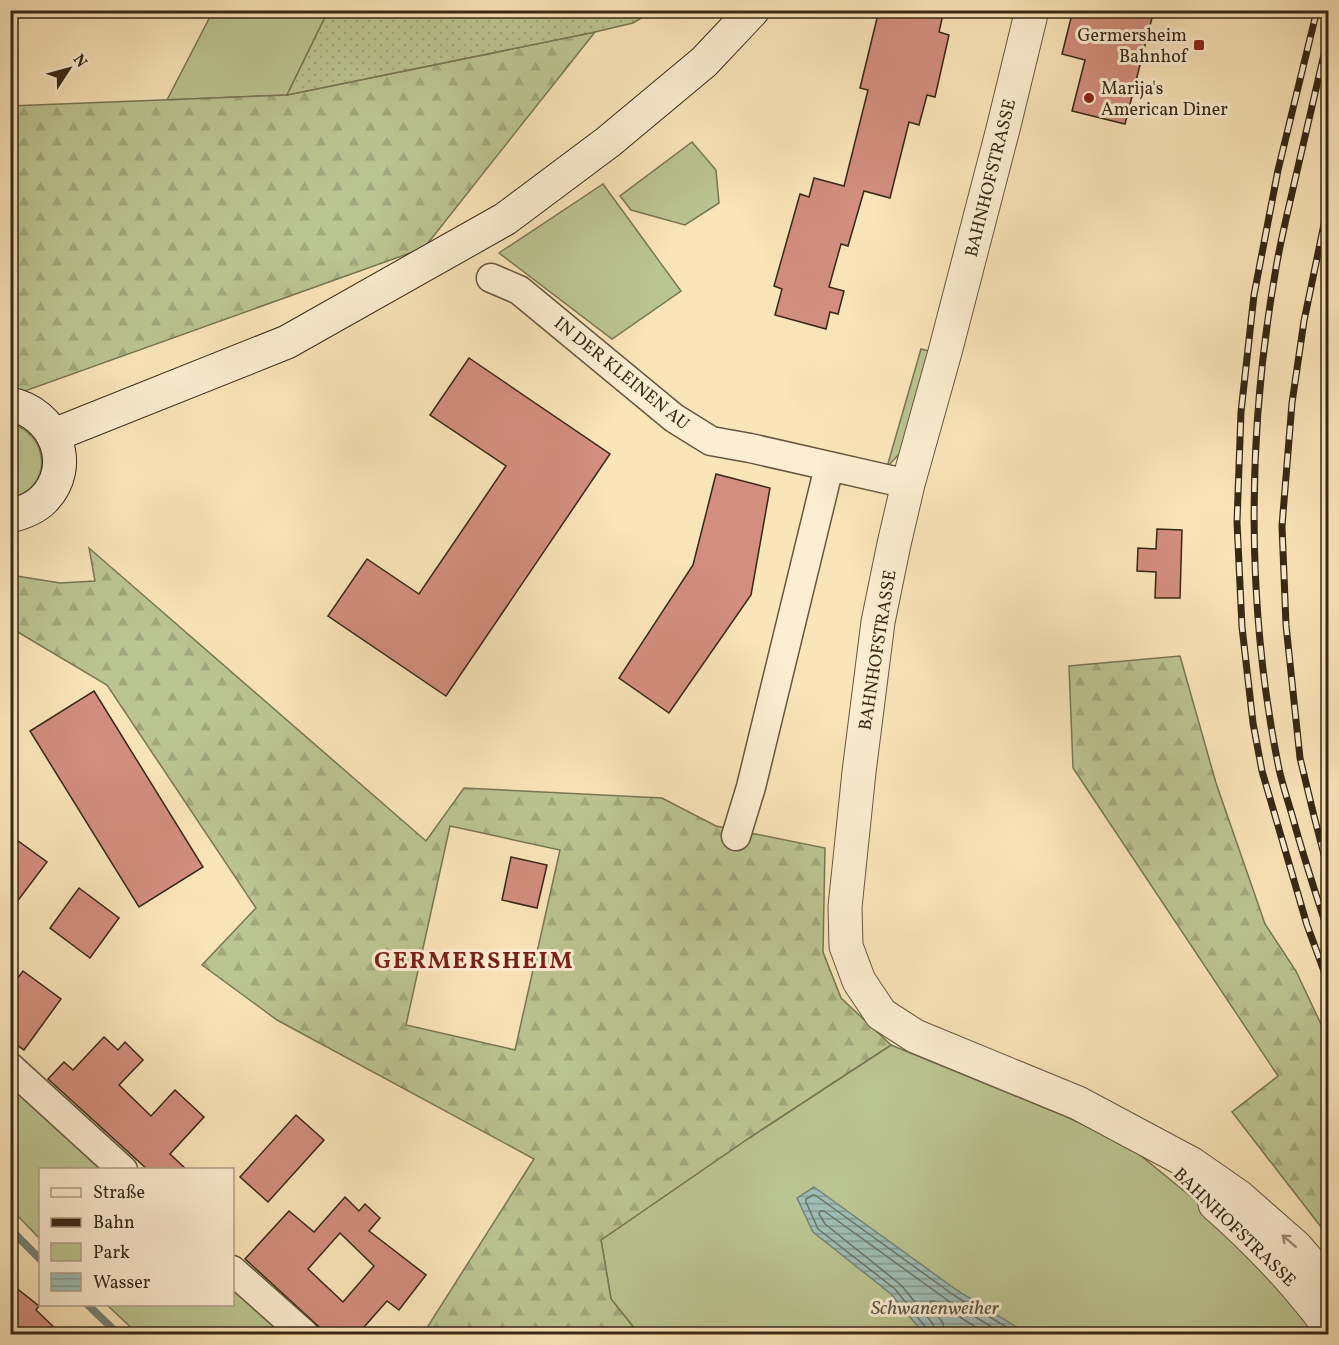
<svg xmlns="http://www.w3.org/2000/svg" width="1339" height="1345" font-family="Vollkorn,serif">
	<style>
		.green { fill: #bbc591; stroke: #797654; stroke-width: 1.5 }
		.forest { fill: url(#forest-firs); stroke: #797654; stroke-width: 1.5; fill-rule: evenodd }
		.garden { fill: url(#garden-dots); stroke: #797654; stroke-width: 1.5 }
		.water { fill: url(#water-rules); stroke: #758276; stroke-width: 1.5 }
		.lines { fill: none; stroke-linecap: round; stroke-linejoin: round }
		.shore { stroke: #6b7366; stroke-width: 1.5 }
		.stream { stroke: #758276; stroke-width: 8 }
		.building { fill: #d38e7e; stroke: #372817; stroke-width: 1.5; fill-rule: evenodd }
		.minor-casing { stroke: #685740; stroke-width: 31 }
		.tertiary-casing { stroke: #685740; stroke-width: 35 }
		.secondary-casing { stroke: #372817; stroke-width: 35 }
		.minor { stroke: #fceed2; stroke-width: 28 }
		.tertiary { stroke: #fceed2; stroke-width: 33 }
		.secondary { stroke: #fceed2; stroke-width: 33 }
		.rail-casing { stroke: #372817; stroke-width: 7 }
		.rail { stroke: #fceed2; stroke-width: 4.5; stroke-dasharray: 14; stroke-linecap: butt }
		.oneway { stroke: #9a8b74 }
		.poi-dot { fill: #8f2418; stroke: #fceed2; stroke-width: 2 }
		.labels { text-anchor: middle; stroke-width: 6; stroke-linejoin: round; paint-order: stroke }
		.poi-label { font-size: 18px; fill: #372817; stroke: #fceed2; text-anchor: end }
		.street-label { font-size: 18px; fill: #372817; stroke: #fceed2 }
		.water-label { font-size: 20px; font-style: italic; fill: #565547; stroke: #fceed2 }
		.district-label { font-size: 24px; font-weight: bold; letter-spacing: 1.5px; fill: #7a1f14; stroke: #fceed2 }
	</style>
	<defs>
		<pattern id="forest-firs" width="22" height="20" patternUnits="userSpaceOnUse" patternTransform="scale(1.5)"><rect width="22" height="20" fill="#bbc591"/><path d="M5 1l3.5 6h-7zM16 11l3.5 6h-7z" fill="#a1a97c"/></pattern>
		<pattern id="garden-dots" width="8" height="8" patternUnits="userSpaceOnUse" patternTransform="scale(1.5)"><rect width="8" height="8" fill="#bbc591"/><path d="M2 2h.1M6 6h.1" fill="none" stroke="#a1a97c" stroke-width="1.8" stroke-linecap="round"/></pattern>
		<pattern id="water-rules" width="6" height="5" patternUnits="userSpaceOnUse" patternTransform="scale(1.5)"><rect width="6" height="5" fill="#9fbeb6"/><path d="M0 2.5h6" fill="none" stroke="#829a93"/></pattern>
	</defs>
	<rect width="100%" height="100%" fill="#fae5b9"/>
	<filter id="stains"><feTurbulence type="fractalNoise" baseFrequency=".00333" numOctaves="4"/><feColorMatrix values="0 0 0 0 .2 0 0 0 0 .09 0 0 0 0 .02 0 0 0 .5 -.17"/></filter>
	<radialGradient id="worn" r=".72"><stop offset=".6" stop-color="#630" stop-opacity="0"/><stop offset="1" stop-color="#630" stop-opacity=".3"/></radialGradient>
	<path class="green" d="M213 11H328L287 95 167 100Z
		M692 142 716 170 719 203 685 225 631 210 620 196Z
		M603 184 681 291 612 339 499 253Z
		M921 349 929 351 902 451 887 467Z
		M10 423C51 435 53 488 11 498Z
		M891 1045 1069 1118 1129 1146 1217 1218 1327 1334H639L611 1299 601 1240 749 1138Z
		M10 1075 117 1169 40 1170V1239L11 1209Z
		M233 1274 300 1334H138L107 1305 232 1304Z"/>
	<path class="forest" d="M595 32 424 248 11 396 10 106 287 95Z
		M89 548 426 841 464 788 662 798 716 826 825 848 823 952 841 998 891 1045 749 1138 601 1240 611 1299 639 1334H423L534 1159 277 1020 202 965 256 908 107 685 11 628 10 575 60 583 95 581ZM450 826 560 850 515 1050 406 1025Z
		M1180 656 1216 783 1265 924 1296 971 1328 1039V1236L1232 1112 1278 1076 1073 768 1069 666Z"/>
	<path class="garden" d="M328 11V10L653 11 633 23 595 32 287 95Z"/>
	<path class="water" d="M814 1187 958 1291 1028 1334H924L891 1294 813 1232 797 1198Z"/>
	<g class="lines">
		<path class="shore" d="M929 1334 927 1329 895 1289 818 1229 806 1202V1199L813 1195H815L955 1296 1018 1334
			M936 1334 933 1324 901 1285 825 1224 819 1214 820 1211H824L950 1302 1004 1334
			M945 1334 943 1323 929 1305 931 1301H934L987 1334"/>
		<path class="stream" d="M10 1229 40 1259
			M87 1304 118 1334"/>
	</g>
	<path class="building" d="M879 10H944L939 32 949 35 935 97 927 95 919 125 909 122 890 198 864 191 848 246 841 244 829 287 844 291 838 314 830 312 826 329 775 315 782 289 774 286 800 194 809 197 814 178 844 186 868 90 860 88Z
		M1073 10H1154L1125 124 1072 111 1085 60 1062 54Z
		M469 358 610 454 446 696 328 616 367 559 419 594 506 466 430 415Z
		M716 474 770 488 751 595 669 713 619 678 693 565Z
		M1157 529 1182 530 1180 598H1155L1156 572 1137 571 1138 548 1156 549Z
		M94 691 203 867 139 907 30 731Z
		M10 835 47 862 10 911Z
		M511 857 547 865 537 908 502 900Z
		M79 888 119 918 90 958 50 928Z
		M23 971 61 999 24 1050 10 1040V988Z
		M104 1037 118 1050 125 1042 143 1060 119 1085 151 1116 175 1090 204 1117 170 1154 187 1170H148L48 1079 64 1062 73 1070Z
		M296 1115 324 1140 268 1202 240 1177Z
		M345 1197 359 1211 365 1204 380 1218 369 1231 426 1275 399 1310 387 1301 357 1335H328L245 1259 289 1211 314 1232ZM340 1233 374 1266 343 1302 308 1269Z
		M10 1283 39 1306 36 1310 62 1335H10Z"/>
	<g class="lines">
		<g class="minor-casing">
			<path id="minor" d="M491 278 519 290 674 418 711 441 750 448 908 484
				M736 836 751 787 829 467
				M10 1067 123 1170
				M232 1270 304 1334"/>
		</g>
		<g class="tertiary-casing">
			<path id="tertiary" d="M1032 10 1003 129 945 352 908 484 894 544 878 622 859 772 845 907 846 946 859 981 881 1014 915 1036 1078 1103 1192 1164 1238 1196 1296 1247 1328 1284
				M1215 1204C1256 1240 1295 1281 1328 1325"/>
		</g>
		<g class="secondary-casing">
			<path id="secondary" d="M10 404C55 413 77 466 43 500 34 509 22 513 10 516
				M54 435 287 342 505 219 608 142 704 62 753 10"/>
		</g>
		<use href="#minor" class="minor"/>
		<use href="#tertiary" class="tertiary"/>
		<use href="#secondary" class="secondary"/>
		<g class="rail-casing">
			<path id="rail" d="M1317 10 1278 170 1254 295 1241 412 1237 522 1242 627 1253 723 1262 771 1307 925 1328 982
				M1328 37C1317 85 1306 132 1295 180 1288 211 1280 242 1275 274 1247 436 1246 607 1279 769 1283 787 1289 804 1294 822 1304 858 1316 895 1328 931
				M1328 205 1304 321 1292 403 1282 526 1286 625 1300 758 1314 816 1328 870"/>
		</g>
		<use href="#rail" class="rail"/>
	</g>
	<defs><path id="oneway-shaft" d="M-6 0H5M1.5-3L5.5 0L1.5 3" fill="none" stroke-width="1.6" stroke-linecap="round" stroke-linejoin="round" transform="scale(1.5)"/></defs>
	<use class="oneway" href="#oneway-shaft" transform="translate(1289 1241) rotate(-139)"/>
	<g class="poi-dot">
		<rect x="1193" y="39" width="12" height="12" rx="3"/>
		<circle cx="1089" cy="98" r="6"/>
	</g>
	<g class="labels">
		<g class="poi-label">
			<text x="1187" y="41">Germersheim<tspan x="1187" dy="21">Bahnhof</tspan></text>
			<text x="1101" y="94" text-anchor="start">Marija's<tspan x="1101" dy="21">American Diner</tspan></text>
		</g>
		<g class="street-label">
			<text transform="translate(990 178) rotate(-76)" y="6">BAHNHOFSTRASSE</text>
			<text transform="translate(622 373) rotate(39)" y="6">IN DER KLEINEN AU</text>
			<text transform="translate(877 650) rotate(-81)" y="6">BAHNHOFSTRASSE</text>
			<text transform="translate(1235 1227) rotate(44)" y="6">BAHNHOFSTRASSE</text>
		</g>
		<g class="water-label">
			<text x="935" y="1314">Schwanenweiher</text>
		</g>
		<g class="district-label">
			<text x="474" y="968">GERMERSHEIM</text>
		</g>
	</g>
	<rect width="1339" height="1345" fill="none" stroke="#fae5b9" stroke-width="36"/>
	<rect x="12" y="12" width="1315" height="1321" fill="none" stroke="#372817" stroke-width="3"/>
	<rect x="18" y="18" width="1303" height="1309" fill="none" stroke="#372817" stroke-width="1.5"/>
	<rect x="39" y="1168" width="195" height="138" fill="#fceed2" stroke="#ad9f87" stroke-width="1.5"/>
	<rect x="51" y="1188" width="30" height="9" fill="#fceed2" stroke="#ad9f87" stroke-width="1.5"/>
	<text x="93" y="1198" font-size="18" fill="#372817">Straße</text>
	<rect x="51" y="1218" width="30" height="9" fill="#372817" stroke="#ad9f87" stroke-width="1.5"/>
	<text x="93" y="1228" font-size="18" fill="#372817">Bahn</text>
	<rect x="51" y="1243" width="30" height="18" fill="#bbc591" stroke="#ad9f87" stroke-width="1.5"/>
	<text x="93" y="1258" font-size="18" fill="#372817">Park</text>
	<rect x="51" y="1273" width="30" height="18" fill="url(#water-rules)" stroke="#ad9f87" stroke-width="1.5"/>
	<text x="93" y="1288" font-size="18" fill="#372817">Wasser</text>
	<g transform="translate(69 69) rotate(54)" stroke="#fceed2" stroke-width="4.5" paint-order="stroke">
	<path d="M0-4.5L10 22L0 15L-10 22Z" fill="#372817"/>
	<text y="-9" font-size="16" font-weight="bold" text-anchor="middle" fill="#372817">N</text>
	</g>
	<rect width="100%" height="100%" filter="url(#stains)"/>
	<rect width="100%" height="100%" fill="url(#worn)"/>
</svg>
